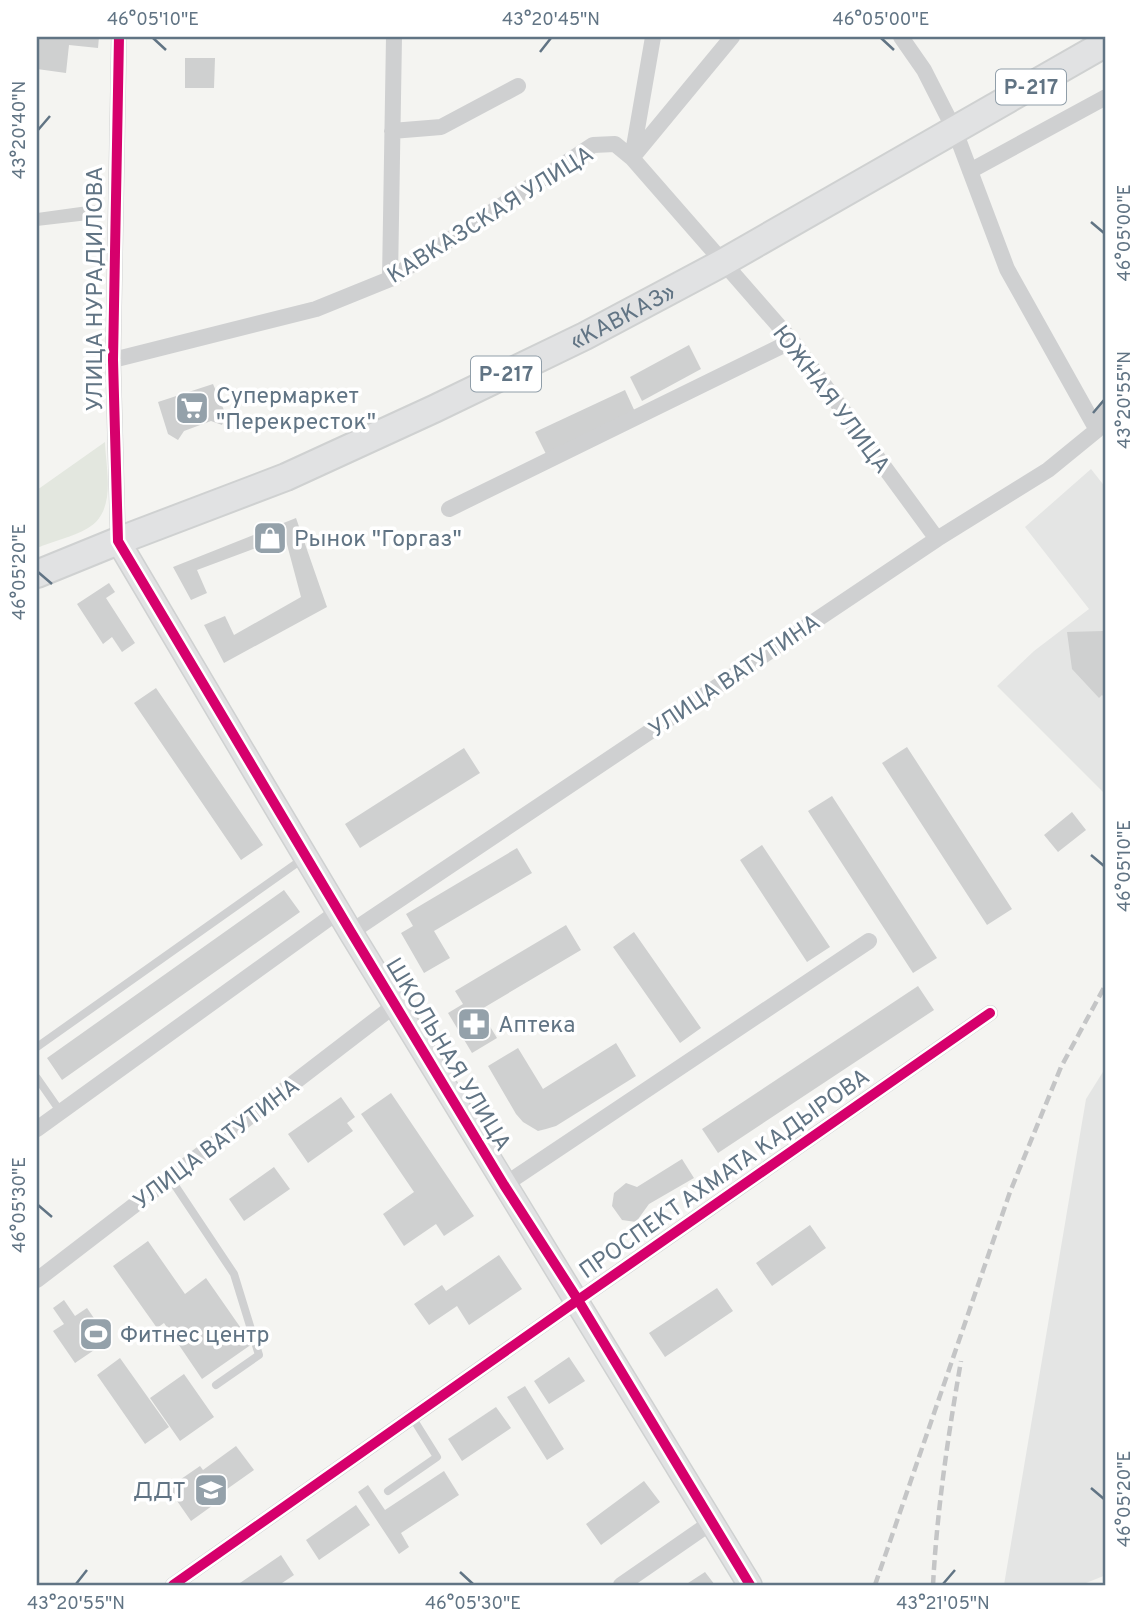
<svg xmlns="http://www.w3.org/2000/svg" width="1143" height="1622" font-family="Overpass,sans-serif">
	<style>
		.built { fill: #e4e5e4 }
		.green { fill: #e3e7df }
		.building { fill: #cfd0d0 }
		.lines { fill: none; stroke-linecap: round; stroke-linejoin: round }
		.secondary-casing { stroke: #cfd1d1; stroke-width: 26 }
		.primary-casing { stroke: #cfd1d1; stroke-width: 30 }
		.lane { stroke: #cfd0d1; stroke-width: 8 }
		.street { stroke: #cfd0d1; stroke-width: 16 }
		.secondary { stroke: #e1e2e3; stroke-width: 23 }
		.primary { stroke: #e1e2e3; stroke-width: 26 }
		.rail { stroke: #c4c5c6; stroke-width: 4.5; stroke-dasharray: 10 5; stroke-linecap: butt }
		.cycleway-casing { stroke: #fff; stroke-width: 15 }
		.cycleway { stroke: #d6006c; stroke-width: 10 }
		.ticks { fill: none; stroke: #617484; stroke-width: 2.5 }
		.labels { text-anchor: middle; stroke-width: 7; stroke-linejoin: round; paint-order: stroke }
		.shield { fill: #fff; stroke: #909ea9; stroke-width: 2 }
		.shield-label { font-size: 21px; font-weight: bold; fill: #617484 }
		.street-label { font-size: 23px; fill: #617484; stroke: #fff }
		.poi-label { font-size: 23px; fill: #617484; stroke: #fff; text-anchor: start }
		.neatline { fill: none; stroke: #617484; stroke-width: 2.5 }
		.ticks-label { font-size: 18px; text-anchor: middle; fill: #617484 }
	</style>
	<rect width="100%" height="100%" fill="#f4f4f1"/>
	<path class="built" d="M1091 469 1106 488V795L997 686 1034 651 1089 609 1025 527Z
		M1106 1067V1575L1081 1585H1004L1086 1099Z"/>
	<path class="green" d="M105 442C106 470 117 511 88 528 73 537 53 541 37 548V490Z"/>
	<path class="building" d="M39 37H99L98 48 69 45 66 73 37 69Z
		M185 58H215L214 88H185Z
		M95 205 97 219 37 226V213Z
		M689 345 701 369 642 401 630 377Z
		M213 384 226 415 222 425 211 421 184 431 178 440 168 434 158 402Z
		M625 390 636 414 547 456 535 432Z
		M296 518 327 607 224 663 204 625 225 616 234 635 301 597 285 537 197 570 207 593 191 600 173 567Z
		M109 583 115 592 106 598 135 643 122 652 112 637 103 644 77 604Z
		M1103 631 1106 656V699L1102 695 1099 698 1072 669 1067 632Z
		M156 688 263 845 241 860 134 703Z
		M907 747 1012 909 987 925 882 763Z
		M464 748 480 773 360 848 345 824Z
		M832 796 937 958 913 973 808 811Z
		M1072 812 1086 830 1058 852 1044 835Z
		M762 845 830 947 807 962 740 860Z
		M517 848 532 873 434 931 450 958 424 973 401 933 413 926 406 914Z
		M284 890 300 912 62 1080 47 1058Z
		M566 925 581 950 480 1010 497 1038 472 1053 448 1013 463 1004 455 991Z
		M634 932 701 1028 680 1043 613 947Z
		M918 986 934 1010 718 1153 702 1129Z
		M616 1043 636 1076 556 1126 546 1129 538 1131 523 1122 516 1114 488 1066 518 1048 543 1089Z
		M391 1093 474 1216 444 1236 436 1224 404 1246 383 1214 414 1192 361 1114Z
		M341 1097 355 1117 347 1123 353 1131 308 1163 288 1134Z
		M682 1159 694 1178 649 1204 636 1222 622 1220 612 1206 614 1193 626 1183 637 1187Z
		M274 1167 290 1189 244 1221 229 1199Z
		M810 1225 826 1248 772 1286 756 1263Z
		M148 1241 185 1294 206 1278 252 1344 202 1379 164 1323 157 1328 113 1266Z
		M499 1255 522 1289 469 1325 457 1306 429 1325 414 1304 442 1285 446 1291Z
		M717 1288 733 1311 665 1357 649 1333Z
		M64 1300 75 1316 87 1308 109 1340 75 1363 53 1331 64 1324 53 1308Z
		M569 1357 585 1381 549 1404 534 1381Z
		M120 1358 169 1427 145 1444 97 1375Z
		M184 1374 214 1417 180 1441 150 1398Z
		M525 1386 564 1449 547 1460 507 1397Z
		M496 1407 511 1428 462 1461 448 1439Z
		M236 1446 254 1470 220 1494 223 1498 191 1521 168 1488 200 1466 203 1470Z
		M444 1471 459 1495 401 1533 409 1547 399 1554 358 1492 368 1485 385 1510Z
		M644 1481 660 1502 601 1545 586 1524Z
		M356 1505 370 1525 319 1560 306 1540Z
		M281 1555 294 1575 279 1585H237Z
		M705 1572 715 1585H685Z"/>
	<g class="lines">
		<g class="secondary-casing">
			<path id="secondary" d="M118 541C196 672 274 805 353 936 484 1153 619 1368 750 1585"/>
		</g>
		<g class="primary-casing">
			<g id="primary">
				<path id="s1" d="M37 574 118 541 286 477 434 409 585 336 722 263 1106 43"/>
			</g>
		</g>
		<path class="lane" d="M37 1047 304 858
			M37 1078 60 1111
			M170 1178 234 1274 259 1355 216 1385
			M388 1491 437 1457 412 1417"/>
		<path class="street" d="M653 37 632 158 792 341 937 539
			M901 37 924 70 955 131 1007 269 1097 430
			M392 131 441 127 518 86
			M970 171 1106 97
			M390 279 394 37
			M113 360 316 309 390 279 593 145 615 144 632 158 732 37
			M449 509 792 341
			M118 541 113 360 119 37
			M351 932 937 539 1048 470 1097 430 1101 414 1106 408
			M37 1129 339 911
			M504 1185 869 941
			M37 1280 395 1005
			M173 1585 578 1300 990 1013
			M621 1585 712 1522"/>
		<use href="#secondary" class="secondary"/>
		<use href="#primary" class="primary"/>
		<path class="rail" d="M875 1585 1010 1192 1061 1067 1106 984
			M933 1585C937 1510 948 1436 961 1361"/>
		<g class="cycleway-casing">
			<path id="cycleway" d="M119 37 113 360 118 541 351 932 504 1185 578 1300 750 1585
				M173 1585 578 1300 990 1013"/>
		</g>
		<use href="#cycleway" class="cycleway"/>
	</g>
	<path class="ticks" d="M153 38 166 50M881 38 894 50M540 52 551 38M38 130 50 116M1091 222 1104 233M1093 413 1104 400M38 572 52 584M1091 855 1104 866M38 1205 52 1217M1091 1488 1104 1499M460 1572 473 1584M76 1584 87 1570M943 1584 955 1570"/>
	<defs>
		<g id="supermarket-square" transform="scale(1.75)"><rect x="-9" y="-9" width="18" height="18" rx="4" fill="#94a1aa" stroke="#fff"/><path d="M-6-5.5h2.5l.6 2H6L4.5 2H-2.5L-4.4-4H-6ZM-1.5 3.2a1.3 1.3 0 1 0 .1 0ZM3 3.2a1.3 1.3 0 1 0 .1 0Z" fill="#fff"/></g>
		<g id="shop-square" transform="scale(1.75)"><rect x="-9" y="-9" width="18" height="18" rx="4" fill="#94a1aa" stroke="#fff"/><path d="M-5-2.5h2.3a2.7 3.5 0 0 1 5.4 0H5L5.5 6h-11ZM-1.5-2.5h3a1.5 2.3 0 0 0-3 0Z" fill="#fff"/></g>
		<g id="pharmacy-square" transform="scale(1.75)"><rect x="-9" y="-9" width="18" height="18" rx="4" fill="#94a1aa" stroke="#fff"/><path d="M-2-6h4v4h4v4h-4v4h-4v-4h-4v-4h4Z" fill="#fff"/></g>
		<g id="stadium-square" transform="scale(1.75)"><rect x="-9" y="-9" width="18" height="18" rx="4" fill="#94a1aa" stroke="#fff"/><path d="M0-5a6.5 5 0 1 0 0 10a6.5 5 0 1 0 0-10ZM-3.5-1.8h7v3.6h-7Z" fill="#fff"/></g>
		<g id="school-square" transform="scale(1.75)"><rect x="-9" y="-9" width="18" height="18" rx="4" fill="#94a1aa" stroke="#fff"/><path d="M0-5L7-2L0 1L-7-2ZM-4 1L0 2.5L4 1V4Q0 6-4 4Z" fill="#fff"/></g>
	</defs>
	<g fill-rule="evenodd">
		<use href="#supermarket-square" x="192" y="408"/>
		<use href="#shop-square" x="270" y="538"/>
		<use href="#pharmacy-square" x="474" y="1024"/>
		<use href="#stadium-square" x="96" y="1334"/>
		<use href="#school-square" x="211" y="1490"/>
	</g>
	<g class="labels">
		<g class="shield">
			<rect x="996" y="69.5" width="70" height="35" rx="5"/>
			<rect x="471" y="356.5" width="70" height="35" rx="5"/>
		</g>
		<g class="shield-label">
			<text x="1031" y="94">Р-217</text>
			<text x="506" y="381">Р-217</text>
		</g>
		<g class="street-label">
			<text transform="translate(490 214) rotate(-32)" y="8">КАВКАЗСКАЯ УЛИЦА</text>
			<text transform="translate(94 289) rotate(-90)" y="8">УЛИЦА НУРАДИЛОВА</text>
			<text dy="8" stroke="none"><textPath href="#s1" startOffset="640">«КАВКАЗ»</textPath></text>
			<text transform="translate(832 399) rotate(53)" y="8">ЮЖНАЯ УЛИЦА</text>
			<text transform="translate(734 675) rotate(-34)" y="8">УЛИЦА ВАТУТИНА</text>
			<text transform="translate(449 1054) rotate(59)" y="8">ШКОЛЬНАЯ УЛИЦА</text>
			<text transform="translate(216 1143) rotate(-37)" y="8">УЛИЦА ВАТУТИНА</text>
			<text transform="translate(724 1173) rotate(-35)" y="8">ПРОСПЕКТ АХМАТА КАДЫРОВА</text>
		</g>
		<g class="poi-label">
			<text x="216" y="403">Супермаркет<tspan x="216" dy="26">"Перекресток"</tspan></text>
			<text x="294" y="546">Рынок "Горгаз"</text>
			<text x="498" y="1032">Аптека</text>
			<text x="120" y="1342">Фитнес центр</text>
			<text x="186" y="1498" text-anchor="end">ДДТ</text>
		</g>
	</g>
	<rect width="1143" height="1622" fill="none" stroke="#ffffff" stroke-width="77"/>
	<rect x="38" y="38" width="1066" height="1546" class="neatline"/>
	<g class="ticks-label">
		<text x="153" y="25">46°05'10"E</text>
		<text x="551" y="25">43°20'45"N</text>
		<text x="881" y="25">46°05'00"E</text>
		<text transform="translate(19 130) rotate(-90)" y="6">43°20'40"N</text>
		<text transform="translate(1124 233) rotate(-90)" y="6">46°05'00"E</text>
		<text transform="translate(1124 400) rotate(-90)" y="6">43°20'55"N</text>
		<text transform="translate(19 572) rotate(-90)" y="6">46°05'20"E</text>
		<text transform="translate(1124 866) rotate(-90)" y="6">46°05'10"E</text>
		<text transform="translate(19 1205) rotate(-90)" y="6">46°05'30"E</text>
		<text transform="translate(1124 1499) rotate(-90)" y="6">46°05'20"E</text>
		<text x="76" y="1609">43°20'55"N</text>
		<text x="473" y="1609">46°05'30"E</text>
		<text x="943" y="1609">43°21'05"N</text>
	</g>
</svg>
